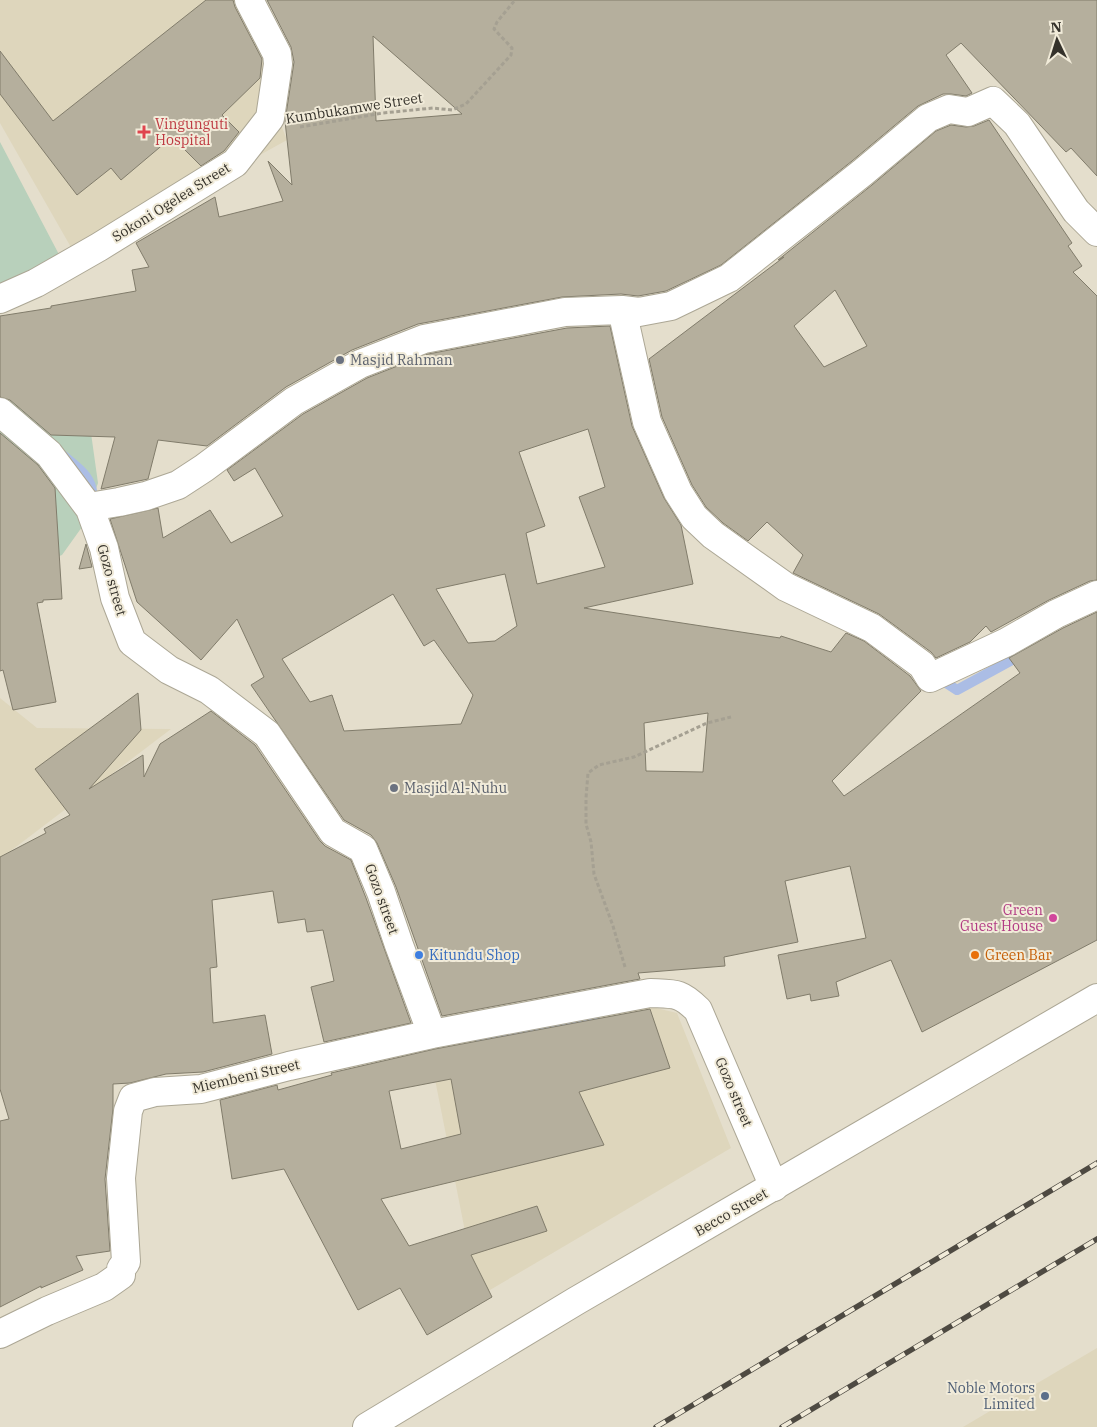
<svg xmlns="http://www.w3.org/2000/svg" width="1097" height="1427" font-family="'IBM Plex Serif',serif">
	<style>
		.built { fill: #ded6bc }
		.green { fill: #b8d0bb }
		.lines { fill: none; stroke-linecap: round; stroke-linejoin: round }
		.stream { stroke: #abbde5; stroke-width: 10 }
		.building { fill: #b5af9d; stroke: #817c6b; fill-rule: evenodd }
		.minor-casing { stroke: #aca795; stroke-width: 30 }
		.tertiary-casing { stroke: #aca795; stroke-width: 30 }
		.path { stroke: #a5a092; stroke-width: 3; stroke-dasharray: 4 2.5; stroke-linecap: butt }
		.minor { stroke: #fff; stroke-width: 28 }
		.tertiary { stroke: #fff; stroke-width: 28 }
		.rail-casing { stroke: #4e4a42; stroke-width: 5.5 }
		.rail { stroke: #f1ebd9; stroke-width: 4; stroke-dasharray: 11; stroke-linecap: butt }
		.health-dot { fill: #e0444e; stroke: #f1ebd9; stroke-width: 2 }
		.worship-dot { fill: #6b7280; stroke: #f1ebd9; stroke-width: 2 }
		.hotel-dot { fill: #d1479c; stroke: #f1ebd9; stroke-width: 2 }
		.shop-dot { fill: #3f7fe0; stroke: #f1ebd9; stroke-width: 2 }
		.food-dot { fill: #e8710a; stroke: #f1ebd9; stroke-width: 2 }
		.service-dot { fill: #5c6f8a; stroke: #f1ebd9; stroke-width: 2 }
		.labels { text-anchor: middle; stroke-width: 4; stroke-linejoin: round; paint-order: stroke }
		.street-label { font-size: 14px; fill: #35322b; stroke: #f1ebd9 }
		.health-label { font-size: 14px; fill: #be3a42; stroke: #f1ebd9; text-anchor: start }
		.worship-label { font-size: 14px; fill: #5b616d; stroke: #f1ebd9; text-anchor: start }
		.hotel-label { font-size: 14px; fill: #b23c85; stroke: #f1ebd9; text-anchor: end }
		.shop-label { font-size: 14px; fill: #366cbe; stroke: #f1ebd9; text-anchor: start }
		.food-label { font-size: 14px; fill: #c56008; stroke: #f1ebd9; text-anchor: start }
		.service-label { font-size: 14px; fill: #4e5e75; stroke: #f1ebd9; text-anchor: end }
	</style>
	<rect width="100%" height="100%" fill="#e4decc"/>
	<path class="built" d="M0 0H252L277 115 287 140 76 256 0 123Z
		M0 698 37 728 171 729 0 859Z
		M652 1007 677 1013 731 1148 478 1297 430 1054 501 1038Z
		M1097 1348V1427H963Z"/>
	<path class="green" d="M0 142 64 264 0 290Z
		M0 337 90 426 98 483 90 506H97L62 555 0 579Z"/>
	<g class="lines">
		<path class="stream" d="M64 456C77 467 94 478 92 497
			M937 677 957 690 1023 654
			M477 1037H499L595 1017"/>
	</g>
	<path class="building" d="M206 0H233L235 7 262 59 260 78 222 115 239 132 224 151 201 166 172 137 121 180 111 168 77 195 0 94V51L53 121Z
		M267 0H1097V176L1071 148 1066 152 961 43 946 55 972 93 966 96 951 94H943L918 106 852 161 721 265 666 291 638 296 621 294 562 297 418 324 352 350 286 387 207 446 158 440 148 479 101 489 115 437 51 435 10 400 0 397V316L51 308V306L136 291 132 270 149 267 136 243 215 197 219 217 283 201 268 161 292 185 285 121 294 62 291 47ZM373 36 462 114 376 121Z
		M989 120 1072 243 1068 246 1082 266 1073 272 1097 296V580L1090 581 1049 600 991 632 986 626 970 642 936 658 931 652 879 614 793 573 803 555 767 522 748 541 723 523 706 507 692 485 662 417 649 359 784 257 778 260 872 185 936 131 951 125 966 127 974 126ZM835 290 867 346 824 367 794 326Z
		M610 326 632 426 664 498 681 525 693 584 584 608 780 638 781 636 831 652 846 633 864 641 910 676 921 691 832 781 844 796 1020 673 1009 658 1063 628 1097 612V940L922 1032 891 960 836 982 839 996 811 1001 810 994 787 999 778 955 866 938 850 866 785 881 798 942 724 957 725 966 638 973 640 979 442 1016 396 887 377 843 371 835 344 820 251 685 264 677 237 619 201 660 137 602 110 519 158 508 163 538 210 510 231 543 283 516 255 468 234 481 227 470 303 414 367 378 428 354 567 328ZM588 429 605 487 579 497 605 567 537 584 526 533 545 526 519 452ZM505 574 517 626 495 641 468 643 436 589ZM393 594 424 646 434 640 473 695 461 724 344 731 332 695 310 702 282 659ZM708 713 703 772 646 771 644 723Z
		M0 433 38 465 55 488 62 599 43 600V602L37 603 56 702 13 710 3 670 0 671Z
		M86 544 92 567 79 569Z
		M138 693 141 730 89 789 143 755 144 777 160 744 211 711 255 745 320 841 325 846 351 860 366 898 411 1023 324 1042 311 987 334 981 323 930 307 932 305 919 278 923 273 891 212 900 217 967 210 968 213 1023 265 1015 272 1054 203 1072 166 1074 130 1083 113 1084V1109L105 1179 110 1251 76 1256 83 1270 41 1288V1286L0 1307V1121L9 1119 0 1089V857L46 833 44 829 70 815 35 769Z
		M650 1009 670 1068 579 1092 604 1145 381 1199 409 1246 537 1206 547 1231 471 1255 492 1297 427 1335 400 1288 358 1310 284 1169 232 1179 220 1100 277 1085 278 1090 332 1075 331 1073 435 1049ZM451 1079 461 1134 401 1149 389 1091Z"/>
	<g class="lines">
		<g class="minor-casing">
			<path id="minor" d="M0 299 36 283 99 247 235 163 270 118 278 64 277 54 249 0
				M622 310 647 422 678 492 694 517 713 535 786 587 872 628 922 665 930 678 1007 642 1056 614 1097 595
				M0 412 49 454 90 509 104 548 115 598 132 642 169 670 209 690 267 734 333 832 363 849 381 892 399 945 432 1034 650 993C675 994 680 992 698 1010L774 1187
				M85 502 89 507 119 502 146 496 178 485 204 468 294 401 360 364 424 339 565 312 622 310 639 312 671 306 729 278 862 173 928 118 949 109 968 112 993 101 1017 124 1076 211 1097 232
				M0 1334 47 1311 104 1287 121 1275V1269L126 1262 121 1178 128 1111 133 1098 155 1092 201 1089 289 1066 432 1034"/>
		</g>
		<g class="tertiary-casing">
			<path id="tertiary" d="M367 1427 576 1301 1097 998"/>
		</g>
		<path class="path" d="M300 127 383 113 433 108 452 110 466 104 511 55 512 48 494 29 497 22 515 0
			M625 967 613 926 594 874 591 842 586 824V798L588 773 599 765 634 757 707 723 731 717"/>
		<use href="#minor" class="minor"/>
		<use href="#tertiary" class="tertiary"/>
		<g class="rail-casing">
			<path id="rail" d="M656 1427 1097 1163
				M782 1427 1097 1239"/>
		</g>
		<use href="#rail" class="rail"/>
	</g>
	<path class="health-dot" d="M141.5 124.5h5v5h5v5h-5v5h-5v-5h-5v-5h5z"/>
	<g class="worship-dot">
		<circle cx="340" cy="360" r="5"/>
		<circle cx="394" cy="788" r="5"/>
	</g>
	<circle class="hotel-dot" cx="1053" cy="918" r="5"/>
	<circle class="shop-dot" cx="419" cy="955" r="5"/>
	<circle class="food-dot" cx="975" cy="955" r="5"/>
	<circle class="service-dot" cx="1045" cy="1396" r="5"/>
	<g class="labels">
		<g class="street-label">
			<text transform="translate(354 108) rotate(-9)" y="5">Kumbukamwe Street</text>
			<text transform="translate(171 202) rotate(-32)" y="5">Sokoni Ogelea Street</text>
			<text transform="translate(112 580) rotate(74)" y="5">Gozo street</text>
			<text transform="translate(382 899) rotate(70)" y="5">Gozo street</text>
			<text transform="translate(246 1076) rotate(-13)" y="5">Miembeni Street</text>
			<text transform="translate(734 1092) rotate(67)" y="5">Gozo street</text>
			<text transform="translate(731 1212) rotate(-30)" y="5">Becco Street</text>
		</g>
		<g class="health-label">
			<text x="155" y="129">Vingunguti<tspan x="155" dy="16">Hospital</tspan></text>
		</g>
		<g class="worship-label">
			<text x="350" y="365">Masjid Rahman</text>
			<text x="404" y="793">Masjid Al-Nuhu</text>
		</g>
		<g class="hotel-label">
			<text x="1043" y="915">Green<tspan x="1043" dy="16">Guest House</tspan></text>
		</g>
		<g class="shop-label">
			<text x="429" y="960">Kitundu Shop</text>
		</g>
		<g class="food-label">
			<text x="985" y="960">Green Bar</text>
		</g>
		<g class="service-label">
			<text x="1035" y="1393">Noble Motors<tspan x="1035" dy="16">Limited</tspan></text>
		</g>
	</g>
	<g transform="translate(1057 40) rotate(356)" stroke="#f1ebd9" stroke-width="4" paint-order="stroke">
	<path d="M0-4L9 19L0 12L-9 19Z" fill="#35322b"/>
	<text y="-8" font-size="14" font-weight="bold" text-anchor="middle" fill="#35322b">N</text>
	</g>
</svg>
